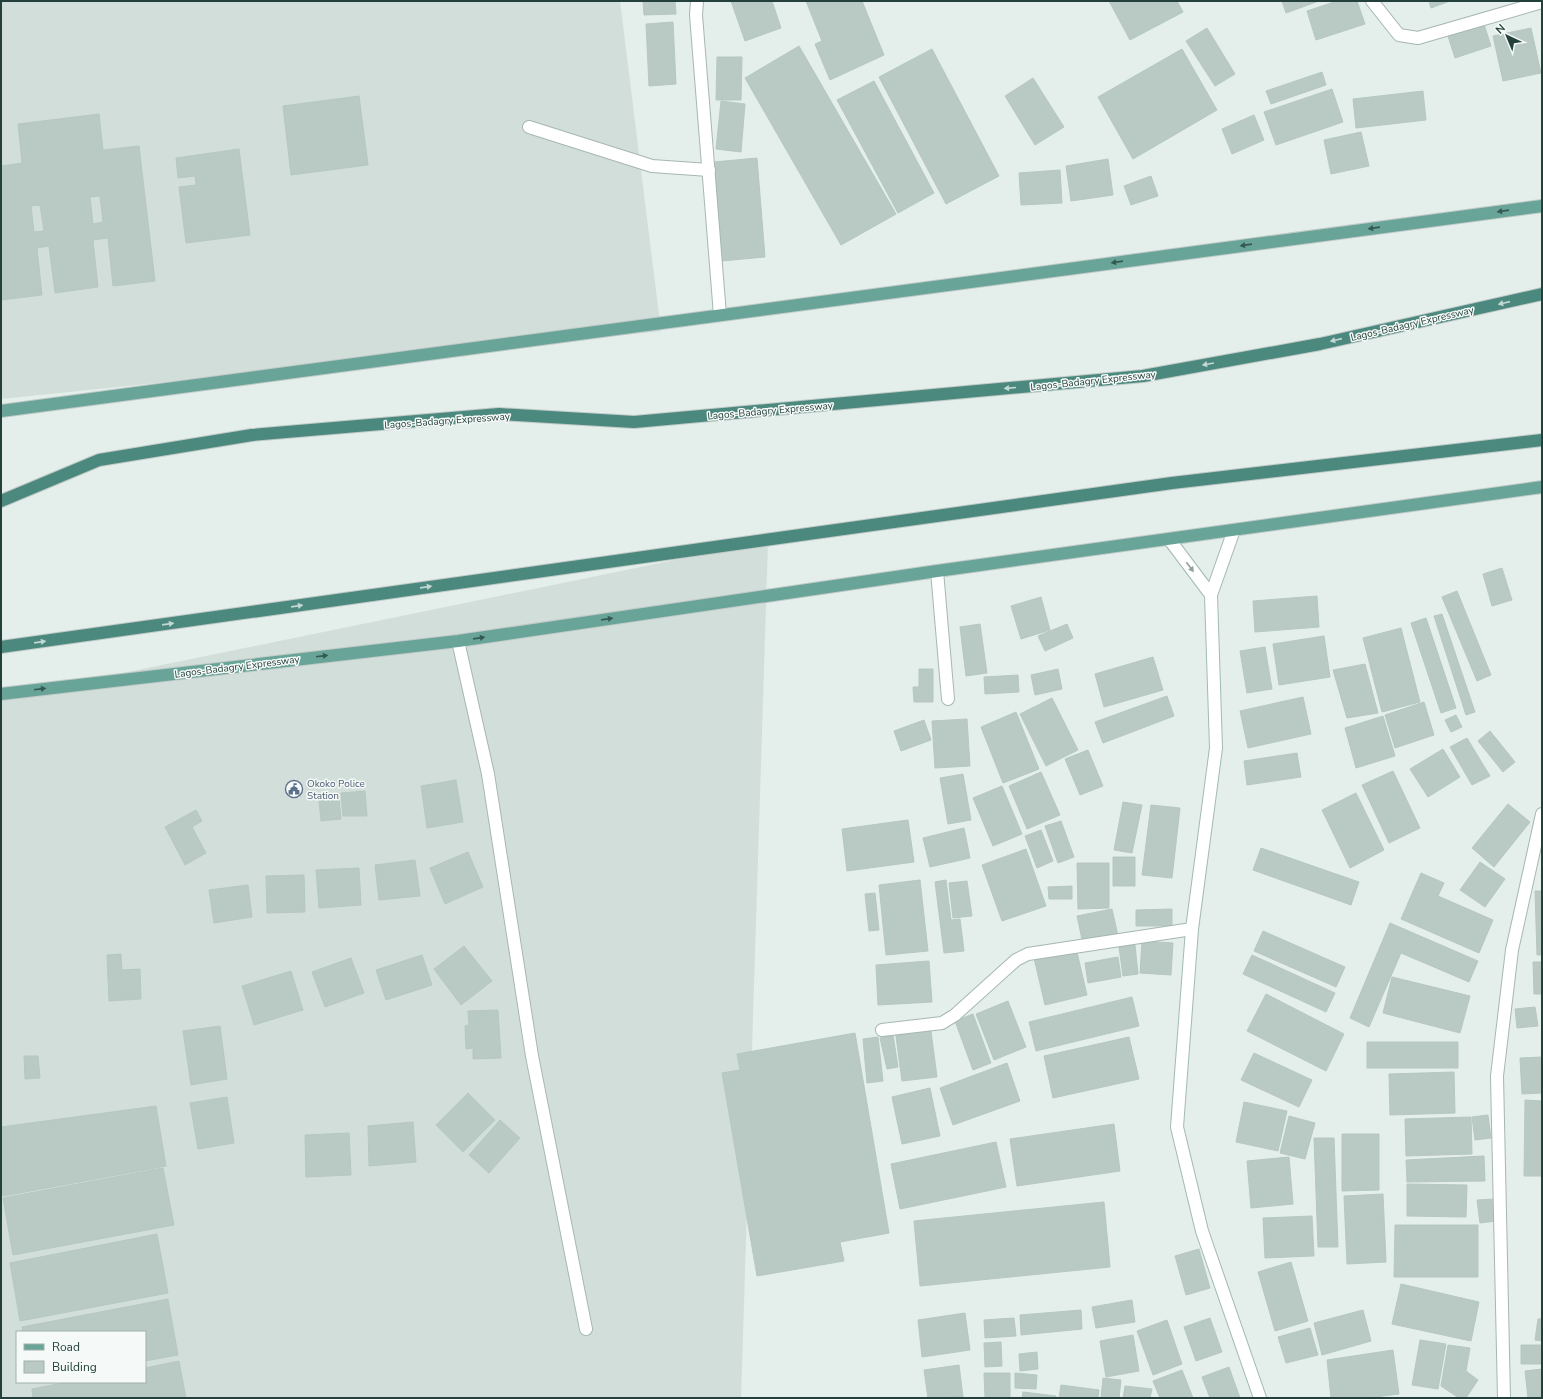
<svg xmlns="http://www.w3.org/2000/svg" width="1543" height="1399" font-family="'Nunito Sans',sans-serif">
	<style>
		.built { fill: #d2ded9; fill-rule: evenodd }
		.building { fill: #b9c9c3; stroke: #b6c8c2; fill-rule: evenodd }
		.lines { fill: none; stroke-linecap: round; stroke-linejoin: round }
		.service-casing { stroke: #a6b7b2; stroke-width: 14 }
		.minor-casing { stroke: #a6b7b2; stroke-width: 14 }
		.secondary-casing { stroke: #a2bab3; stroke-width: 14 }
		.primary-casing { stroke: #c1cac8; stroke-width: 14 }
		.trunk-casing { stroke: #c1cac8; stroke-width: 14 }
		.service { stroke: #fff; stroke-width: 12 }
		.minor { stroke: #fff; stroke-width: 12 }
		.secondary { stroke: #fff; stroke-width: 12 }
		.primary { stroke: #68a498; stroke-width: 12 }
		.trunk { stroke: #4b897e; stroke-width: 12 }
		.oneway { fill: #345a52 }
		.oneway2 { fill: #c2d8d3 }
		.oneway3 { fill: #91a09c }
		.labels { text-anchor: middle; stroke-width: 3; stroke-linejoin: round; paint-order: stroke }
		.street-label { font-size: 10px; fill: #23413a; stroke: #f5faf8 }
		.service-label { font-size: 10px; fill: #4e5e75; stroke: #f5faf8; text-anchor: start }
	</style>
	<rect width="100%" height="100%" fill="#e4eeea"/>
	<path class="built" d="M1 1H620L661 331 1 399Z
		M768 541 741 1398H1V696L84 681ZM17 1332H145V1382H17Z"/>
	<path class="building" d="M643 1H675L676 14 644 15Z
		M731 1H772L781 28 745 41Z
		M806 1H862L884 55 830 80 815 44 822 41Z
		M1109 1H1177L1183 12 1130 40Z
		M1282 1H1319L1286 13Z
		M1337 1H1357L1365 24 1316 40 1307 11Z
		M1429 1H1450L1431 8Z
		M1483 21 1491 46 1455 58 1447 33Z
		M673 22 676 84 649 86 646 24Z
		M1207 28 1235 74 1215 86 1186 41Z
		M1531 28 1541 73 1503 81 1493 36Z
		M799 46 896 214 841 245 745 78Z
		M932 49 999 176 946 204 879 77Z
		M1182 49 1217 110 1133 159 1098 97Z
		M717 57H742L741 100H716Z
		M1322 72 1326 85 1271 104 1266 91Z
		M1033 78 1064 127 1035 145 1005 96Z
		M874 81 934 193 898 213 837 100Z
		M1332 89 1343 122 1276 145 1264 112Z
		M1423 91 1426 120 1356 128 1353 99Z
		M359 96 368 165 291 175 283 106Z
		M721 101 745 104 741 152 716 149Z
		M99 114 103 150 139 146 155 281 113 286 108 238 93 240 98 287 55 293 49 246 37 248 42 295 1 300V166L22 163 18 124ZM100 196 103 222 93 224 90 197ZM40 205 44 231 34 232 31 206Z
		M1254 115 1264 140 1232 154 1222 129Z
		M1361 132 1369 166 1331 174 1324 140Z
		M239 149 250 235 186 243 179 187 196 185 195 176 178 178 176 158Z
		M757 158 765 257 722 261 714 162Z
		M1108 159 1113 195 1071 201 1066 166Z
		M1060 170 1062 203 1021 205 1019 173Z
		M1151 176 1158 196 1131 205 1124 186Z
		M1502 568 1512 600 1492 606 1483 574Z
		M1457 591 1491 675 1477 681 1442 597Z
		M1317 596 1319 627 1255 632 1253 601Z
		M1041 597 1050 630 1021 639 1011 606Z
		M1442 614 1475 712 1466 715 1434 616Z
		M1426 618 1456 708 1441 713 1411 623Z
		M980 624 987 673 966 676 960 627Z
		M1067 624 1073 638 1045 651 1038 636Z
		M1401 628 1420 702 1382 712 1363 638Z
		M1324 636 1330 677 1279 685 1273 644Z
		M1265 647 1272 689 1247 693 1240 651Z
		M1153 657 1163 690 1104 707 1095 674Z
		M1365 664 1378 713 1347 718 1333 670Z
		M919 669H933V702H914L913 687H919Z
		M1058 669 1062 689 1035 695 1031 675Z
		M1018 675 1019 692 985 694 984 677Z
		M1167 696 1174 716 1103 743 1095 722Z
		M1303 697 1311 734 1248 748 1240 711Z
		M1052 698 1078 750 1046 766 1020 714Z
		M1424 702 1434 735 1395 748 1385 715Z
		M1016 712 1039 769 1003 783 981 727Z
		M1456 715 1462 727 1451 732 1445 720Z
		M1383 716 1395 756 1356 768 1345 728Z
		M967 719 970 766 935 768 932 721Z
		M924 720 931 740 901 751 894 731Z
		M1490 731 1515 762 1503 772 1478 741Z
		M1467 738 1490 776 1472 785 1450 747Z
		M1443 749 1460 777 1428 797 1410 769Z
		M1088 750 1103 786 1080 795 1065 759Z
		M1297 753 1301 777 1247 785 1244 761Z
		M1393 771 1420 828 1389 843 1362 785Z
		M1041 772 1060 815 1027 829 1009 786Z
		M963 774 971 820 948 824 940 778Z
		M456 780 463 822 427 828 421 786Z
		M1002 786 1022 834 993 846 973 798Z
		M365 791 367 816H343L341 793Z
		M1356 793 1384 850 1350 868 1322 810Z
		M339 798 341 819 321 821 319 800Z
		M1123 802 1142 805 1132 853 1114 850Z
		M1508 804 1530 822 1494 867 1472 848Z
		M1151 805 1180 808 1172 878 1142 875Z
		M196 810 202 821 192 827 206 853 185 865 165 827Z
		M908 820 914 862 847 871 842 829Z
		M1061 821 1074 857 1058 863 1045 826Z
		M964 828 970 858 930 867 923 838Z
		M1041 830 1053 861 1037 868 1025 836Z
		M1261 848 1359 882 1351 905 1253 870Z
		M1026 849 1046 906 1002 921 982 865Z
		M468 852 483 887 445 904 430 868Z
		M1113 857H1135V886H1113Z
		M415 860 420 896 379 900 375 865Z
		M1480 862 1505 879 1485 907 1460 890Z
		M1077 863H1109V908L1078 909Z
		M359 868 361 905 319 908 316 870Z
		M1421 873 1444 883 1438 896 1493 920 1479 953 1401 919Z
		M304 875 305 912 267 913 266 876Z
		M920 880 928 951 886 955 879 885Z
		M946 880 951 920 960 919 964 951 944 953 935 882Z
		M967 881 972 916 953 918 949 883Z
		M248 885 252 917 214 923 209 890Z
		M1072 886V899H1049L1048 887Z
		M1535 891H1542V955H1537Z
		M875 893 879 930 869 931 865 894Z
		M1112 909 1118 936 1083 944 1077 916Z
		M1172 909V926H1136V910Z
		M1390 923 1478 961 1469 982 1401 953 1369 1027 1350 1018Z
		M1263 931 1345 967 1336 987 1254 951Z
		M1142 941 1173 943 1171 975 1140 973Z
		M1135 945 1138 974 1123 976 1119 947Z
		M464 946 492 981 461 1005 434 969Z
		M1076 948 1087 995 1045 1005 1034 958Z
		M121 954 122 970 140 969 141 999 109 1001 107 955Z
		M422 955 432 985 386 1000 376 970Z
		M1252 955 1335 993 1326 1012 1243 974Z
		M1118 957 1121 977 1088 983 1085 963Z
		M351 958 364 993 325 1007 312 972Z
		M929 961 932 1002 878 1005 876 965Z
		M1533 962H1542V994H1534Z
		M291 971 303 1010 254 1025 242 986Z
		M1392 977 1470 996 1460 1033 1383 1013Z
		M1266 994 1344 1034 1326 1071 1247 1031Z
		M1132 997 1139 1026 1036 1051 1029 1022Z
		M1008 1001 1026 1047 994 1060 976 1014Z
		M1535 1007 1538 1026 1517 1028 1515 1009Z
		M498 1010 501 1058 473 1059V1048L466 1049 465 1026 469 1025 468 1011Z
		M973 1014 991 1063 973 1070 955 1021Z
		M930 1024 937 1077 902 1081 895 1029Z
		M220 1026 227 1079 191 1085 183 1031Z
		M855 1033 889 1233 840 1242 844 1261 757 1276 722 1073 740 1070 737 1054Z
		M893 1035 898 1067 887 1069 880 1038Z
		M878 1037 883 1081 867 1083 863 1039Z
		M1129 1037 1139 1079 1053 1098 1044 1056Z
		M1367 1042H1458V1068H1367Z
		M1254 1053 1312 1080 1299 1107 1241 1080Z
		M24 1056H38L40 1078 25 1079Z
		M1542 1057V1093L1522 1094 1520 1058Z
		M1007 1063 1020 1101 953 1125 940 1088Z
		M1454 1072 1455 1113 1390 1115 1389 1074Z
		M930 1088 940 1136 902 1144 892 1097Z
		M468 1093 495 1120 463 1152 436 1125Z
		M227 1097 234 1143 198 1149 190 1103Z
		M1525 1100 1542 1101V1176H1524Z
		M1244 1102 1287 1111 1278 1151 1236 1142Z
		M156 1106 166 1166 3 1196 1 1184V1127Z
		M1488 1115 1491 1138 1475 1140 1472 1117Z
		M1289 1116 1315 1123 1305 1159 1280 1153Z
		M1471 1117 1472 1154 1406 1156 1405 1119Z
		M500 1120 520 1138 489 1173 469 1155Z
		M413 1122 416 1162 369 1166 368 1126Z
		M1114 1124 1120 1171 1017 1186 1010 1139Z
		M349 1133 351 1175 306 1177 305 1135Z
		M1342 1134H1379V1190L1342 1191Z
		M1314 1138H1334L1338 1247H1318Z
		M996 1142 1006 1187 900 1209 891 1164Z
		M1484 1156 1485 1181 1407 1182 1406 1160Z
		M1289 1157 1293 1204 1251 1208 1247 1161Z
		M163 1168 174 1225 13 1255 3 1198Z
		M1407 1184 1467 1185 1466 1217 1407 1216Z
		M1383 1194 1386 1262 1347 1264 1344 1196Z
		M1494 1199 1496 1221 1480 1223 1477 1200Z
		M1104 1202 1110 1267 920 1286 914 1221Z
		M1312 1216 1314 1256 1265 1258 1263 1218Z
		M1395 1225H1478V1277H1394Z
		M157 1234 168 1293 20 1321 10 1263Z
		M1199 1249 1210 1288 1186 1295 1175 1256Z
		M1291 1262 1308 1321 1275 1331 1258 1272Z
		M1401 1284 1479 1302 1471 1341 1392 1324Z
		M168 1299 178 1355 145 1361V1332H23L22 1327Z
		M1132 1300 1135 1322 1096 1328 1092 1307Z
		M1081 1310 1082 1329 1021 1335 1020 1315Z
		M1363 1310 1371 1341 1322 1355 1314 1323Z
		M965 1313 970 1350 922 1357 918 1320Z
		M1014 1318 1016 1336 985 1338 984 1320Z
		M1210 1318 1222 1352 1196 1361 1184 1327Z
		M1538 1319H1542V1341L1535 1340Z
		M1167 1320 1182 1364 1153 1375 1137 1331Z
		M1310 1328 1318 1355 1286 1363 1278 1337Z
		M1133 1335 1139 1371 1106 1377 1100 1341Z
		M1420 1340 1446 1344 1438 1389 1412 1385Z
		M1001 1342 1002 1366 985 1367 984 1343Z
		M1448 1345 1470 1348 1466 1371 1478 1380 1466 1398H1459L1441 1386Z
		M1521 1345H1542V1364H1521Z
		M1393 1350 1399 1394 1367 1398H1331L1327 1360Z
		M1037 1352 1038 1369 1020 1371 1019 1354Z
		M179 1361 186 1398H33L32 1389 68 1382H145V1368Z
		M959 1365 963 1397 928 1398 924 1370Z
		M1229 1367 1240 1398H1210L1202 1377Z
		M1542 1369V1397L1528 1398 1525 1371Z
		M1182 1370 1193 1398H1160L1153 1381Z
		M984 1373H1010V1398H985Z
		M1015 1373 1037 1375 1036 1389 1015 1388Z
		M1103 1378 1121 1380 1119 1398H1101Z
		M1061 1385 1099 1390 1098 1398H1059Z
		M1125 1386 1152 1389 1150 1398H1123Z
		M1023 1392 1056 1396V1398H1022Z"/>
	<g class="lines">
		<g class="service-casing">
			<path id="service" d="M529 127 652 166 709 170
				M458 641 488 774 532 1056 586 1329"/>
		</g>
		<g class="minor-casing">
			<path id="minor" d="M697 1 696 15 720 315
				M1372 1 1399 35 1418 38 1542 2
				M937 571 948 699
				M882 1030 942 1023 955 1015 1016 960 1028 954 1192 929
				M1504 1398 1497 1076 1512 950 1542 814"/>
		</g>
		<g class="secondary-casing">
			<path id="secondary" d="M1234 530 1211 595 1216 748 1192 929 1177 1127 1202 1231 1260 1398
				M1169 539 1211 595"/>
		</g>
		<g class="primary-casing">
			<path id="primary" d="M1 411 1542 206
				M1 694 458 641 937 571 1542 487"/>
		</g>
		<g class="trunk-casing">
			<path id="trunk" d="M1 501 99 460 252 435 499 414 634 422 1143 376 1320 344 1542 294
				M1 647 1172 483 1542 440"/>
		</g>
		<use href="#service" class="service"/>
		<use href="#minor" class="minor"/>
		<use href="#secondary" class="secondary"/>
		<use href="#primary" class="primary"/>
		<use href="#trunk" class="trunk"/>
	</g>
	<defs><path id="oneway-solid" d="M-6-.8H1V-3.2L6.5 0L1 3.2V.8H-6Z"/></defs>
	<g class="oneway">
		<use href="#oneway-solid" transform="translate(1503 211) rotate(172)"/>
		<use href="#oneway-solid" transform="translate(1374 228) rotate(172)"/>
		<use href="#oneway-solid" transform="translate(1246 245) rotate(172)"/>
		<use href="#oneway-solid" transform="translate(1117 262) rotate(172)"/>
		<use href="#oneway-solid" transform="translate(607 619) rotate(-8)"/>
		<use href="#oneway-solid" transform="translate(479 638) rotate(-8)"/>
		<use href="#oneway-solid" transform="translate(322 656) rotate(-7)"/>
		<use href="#oneway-solid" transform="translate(40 689) rotate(-7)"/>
	</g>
	<g class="oneway2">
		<use href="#oneway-solid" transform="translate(1504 303) rotate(167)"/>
		<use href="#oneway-solid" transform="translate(1336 340) rotate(167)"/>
		<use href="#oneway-solid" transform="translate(1208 364) rotate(170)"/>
		<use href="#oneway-solid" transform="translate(1010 388) rotate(175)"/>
		<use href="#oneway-solid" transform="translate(426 587) rotate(-8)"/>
		<use href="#oneway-solid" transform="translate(297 606) rotate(-8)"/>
		<use href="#oneway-solid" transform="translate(168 624) rotate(-8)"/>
		<use href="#oneway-solid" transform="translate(40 642) rotate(-8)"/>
	</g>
	<use class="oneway3" href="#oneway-solid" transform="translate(1190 567) rotate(53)"/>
	<defs>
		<g id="civic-ring" transform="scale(0.9)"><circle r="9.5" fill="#f5faf8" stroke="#5c6f8a" stroke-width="1.5"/><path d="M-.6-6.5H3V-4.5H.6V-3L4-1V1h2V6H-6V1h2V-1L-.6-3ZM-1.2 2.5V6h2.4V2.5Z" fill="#5c6f8a"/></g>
	</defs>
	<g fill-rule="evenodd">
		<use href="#civic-ring" x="294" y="789"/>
	</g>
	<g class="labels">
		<g class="street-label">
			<text transform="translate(1412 323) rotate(-13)" y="4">Lagos-Badagry Expressway</text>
			<text transform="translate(1093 380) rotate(-6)" y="4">Lagos-Badagry Expressway</text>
			<text transform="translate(770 410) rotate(-5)" y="4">Lagos-Badagry Expressway</text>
			<text transform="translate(447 420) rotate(-4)" y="4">Lagos-Badagry Expressway</text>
			<text transform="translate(237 666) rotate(-7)" y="4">Lagos-Badagry Expressway</text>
		</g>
		<g class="service-label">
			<text x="307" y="787">Okoko Police<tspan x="307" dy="12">Station</tspan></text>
		</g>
	</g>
	<rect width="1543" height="1399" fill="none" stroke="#23413a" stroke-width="4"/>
	<rect x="16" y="1331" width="130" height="52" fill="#f5faf8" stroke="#a1b0ac"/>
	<rect x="24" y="1344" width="20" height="6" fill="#68a498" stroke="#a1b0ac"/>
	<text x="52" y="1351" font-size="12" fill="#23413a">Road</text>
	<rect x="24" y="1361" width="20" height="12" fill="#b9c9c3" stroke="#a1b0ac"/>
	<text x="52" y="1371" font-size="12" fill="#23413a">Building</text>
	<g transform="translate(1507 36) rotate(316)" stroke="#f5faf8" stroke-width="3" paint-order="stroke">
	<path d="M0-3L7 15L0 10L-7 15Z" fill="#23413a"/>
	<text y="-6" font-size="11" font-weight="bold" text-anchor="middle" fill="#23413a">N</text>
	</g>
</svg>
